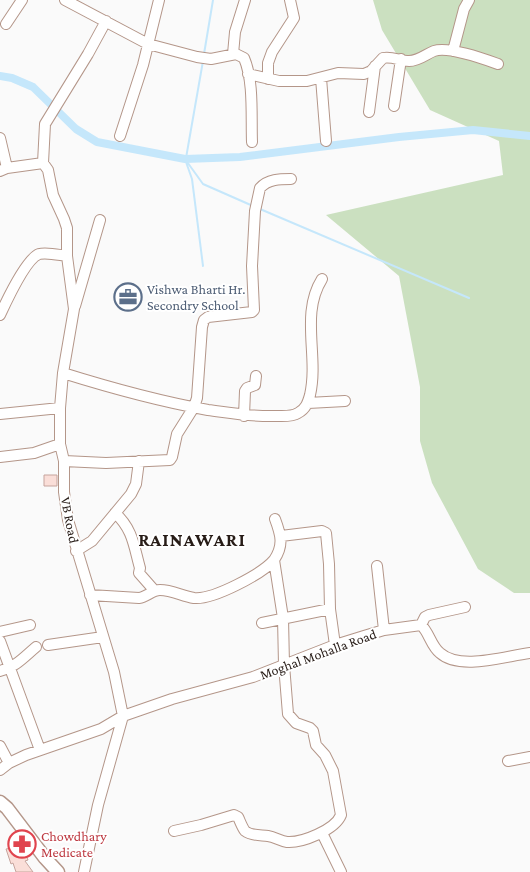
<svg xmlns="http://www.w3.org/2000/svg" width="530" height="872" font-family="'Crimson Pro',serif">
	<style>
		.green { fill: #cbe0c0 }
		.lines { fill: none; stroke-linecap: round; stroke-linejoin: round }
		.stream { stroke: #c5e7fb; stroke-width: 2 }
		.canal { stroke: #c5e7fb; stroke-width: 8 }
		.building { fill: #faded8; stroke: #c6a49d }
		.minor-casing { stroke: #b49689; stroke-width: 12 }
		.major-casing { stroke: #b49689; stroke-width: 15 }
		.minor { stroke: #fff; stroke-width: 10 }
		.major { stroke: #fff; stroke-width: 12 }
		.labels { text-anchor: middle; stroke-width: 4; stroke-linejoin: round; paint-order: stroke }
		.service-label { font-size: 14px; fill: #4e5e75; stroke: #fff; text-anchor: start }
		.street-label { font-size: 14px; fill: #271c17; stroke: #fff }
		.health-label { font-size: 14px; fill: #be3a42; stroke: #fff; text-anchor: start }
		.district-label { font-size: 19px; font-weight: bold; letter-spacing: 1px; fill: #271c17; stroke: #fff }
	</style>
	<rect width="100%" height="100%" fill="#fafafa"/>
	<path class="green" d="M373 0H530V593H514L478 569 432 483 420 441V387L399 276 326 215 503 175 499 141 430 110 382 30Z"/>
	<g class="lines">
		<path class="stream" d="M204 54 213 0
			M186 158 203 61
			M185 159 203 184 253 206
			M186 162 192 179 203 266
			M260 209 469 298"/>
		<path class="canal" d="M0 76 12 78 33 87 76 129 97 142 185 159 240 157 399 137 473 130 530 136"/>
	</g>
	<path class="building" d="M44 475H57V486H44Z
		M22 846 28 860 25 861 33 872H16L13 863 11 864 6 849Z"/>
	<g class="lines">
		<g class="minor-casing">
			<path id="minor" d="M65 0 148 44 197 57 211 59 236 54 244 58C254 81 251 117 252 142
				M6 24 22 0
				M453 51 464 9 469 0
				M233 54 235 32 245 0
				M248 74 279 81H307L338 73 364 74 371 71 383 58C392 56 400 61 409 61 419 61 426 54 434 51 448 46 484 59 498 64
				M321 78 326 141
				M268 79V63L272 52 294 18 290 0
				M394 106 401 59
				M369 112 375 66
				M120 136 143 65 159 0
				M0 138 7 168
				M43 163 48 170 53 195 64 219 67 228V256L74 309 63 373 60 408V444L64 461V492L68 520 114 672 123 716 98 805 84 872
				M43 163 45 124 88 54 106 21
				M0 171 7 168 43 163
				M75 306 100 220
				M0 315C6 302 26 259 39 254 47 252 59 255 67 256
				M63 373C111 388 158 401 208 410 231 413 252 417 276 416 283 416 292 417 298 413 306 409 308 402 310 395 319 356 300 314 322 279
				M308 403 345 401
				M0 414 60 408
				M244 416 245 391 247 388 255 385 256 376
				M0 457 34 453 60 444
				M64 461 106 463 170 460 172 457 177 434 194 407 197 398 202 327 204 320 208 317 252 312 254 310 252 266 255 211 260 188C268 179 280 179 291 179
				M115 513C133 529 134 547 140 568L139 573 154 590
				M281 536 322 531 326 533 329 564 330 609 335 645
				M76 551 92 541 131 494 136 484 139 461
				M377 566 384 630
				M90 595 139 598C147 597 152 590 160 590 172 590 182 596 194 598 213 600 262 574 274 560
				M262 623 330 609
				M421 625 425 617 429 615 465 607
				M0 632 30 625
				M0 641 40 750
				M48 645 103 637
				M0 671C16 667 24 657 36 647
				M0 746 9 763
				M508 761 530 757
				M0 770 9 763 26 755 101 729 123 716 172 699 253 677 335 645 364 636 384 630 421 625C429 632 431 646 440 653 460 671 505 656 530 653
				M174 831 201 825 234 815 238 817C240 821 242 827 245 831 251 836 261 835 268 836 275 837 280 841 287 842 302 843 335 830 341 815L333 771 325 755 316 745 313 731 310 728 296 723 288 714 284 665 283 618 274 560C284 545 281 535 275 519
				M322 833 341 872"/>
		</g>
		<g class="major-casing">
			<path id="major" d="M0 802 7 808 45 858 58 872"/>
		</g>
		<use href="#minor" class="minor"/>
		<use href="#major" class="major"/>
	</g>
	<defs>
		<g id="office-ring" transform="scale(1.4375)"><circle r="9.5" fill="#fff" stroke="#5c6f8a" stroke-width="1.5"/><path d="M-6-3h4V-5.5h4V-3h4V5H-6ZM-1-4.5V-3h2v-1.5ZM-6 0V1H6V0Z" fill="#5c6f8a"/></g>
		<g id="pharmacy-ring" transform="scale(1.4375)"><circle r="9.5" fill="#fff" stroke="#e0444e" stroke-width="1.5"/><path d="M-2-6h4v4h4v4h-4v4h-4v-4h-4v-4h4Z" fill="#e0444e"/></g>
	</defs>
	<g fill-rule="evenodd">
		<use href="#office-ring" x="128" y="297"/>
		<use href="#pharmacy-ring" x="22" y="844"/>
	</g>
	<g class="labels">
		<g class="service-label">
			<text x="147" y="294">Vishwa Bharti Hr.<tspan x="147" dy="16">Secondry School</tspan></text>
		</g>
		<g class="street-label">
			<text transform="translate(70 520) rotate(79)" y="5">VB Road</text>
			<text transform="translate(318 654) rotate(-20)" y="5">Moghal Mohalla Road</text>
		</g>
		<g class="health-label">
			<text x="41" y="841">Chowdhary<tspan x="41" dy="16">Medicate</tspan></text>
		</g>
		<g class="district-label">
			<text x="192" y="546">RAINAWARI</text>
		</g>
	</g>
</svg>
